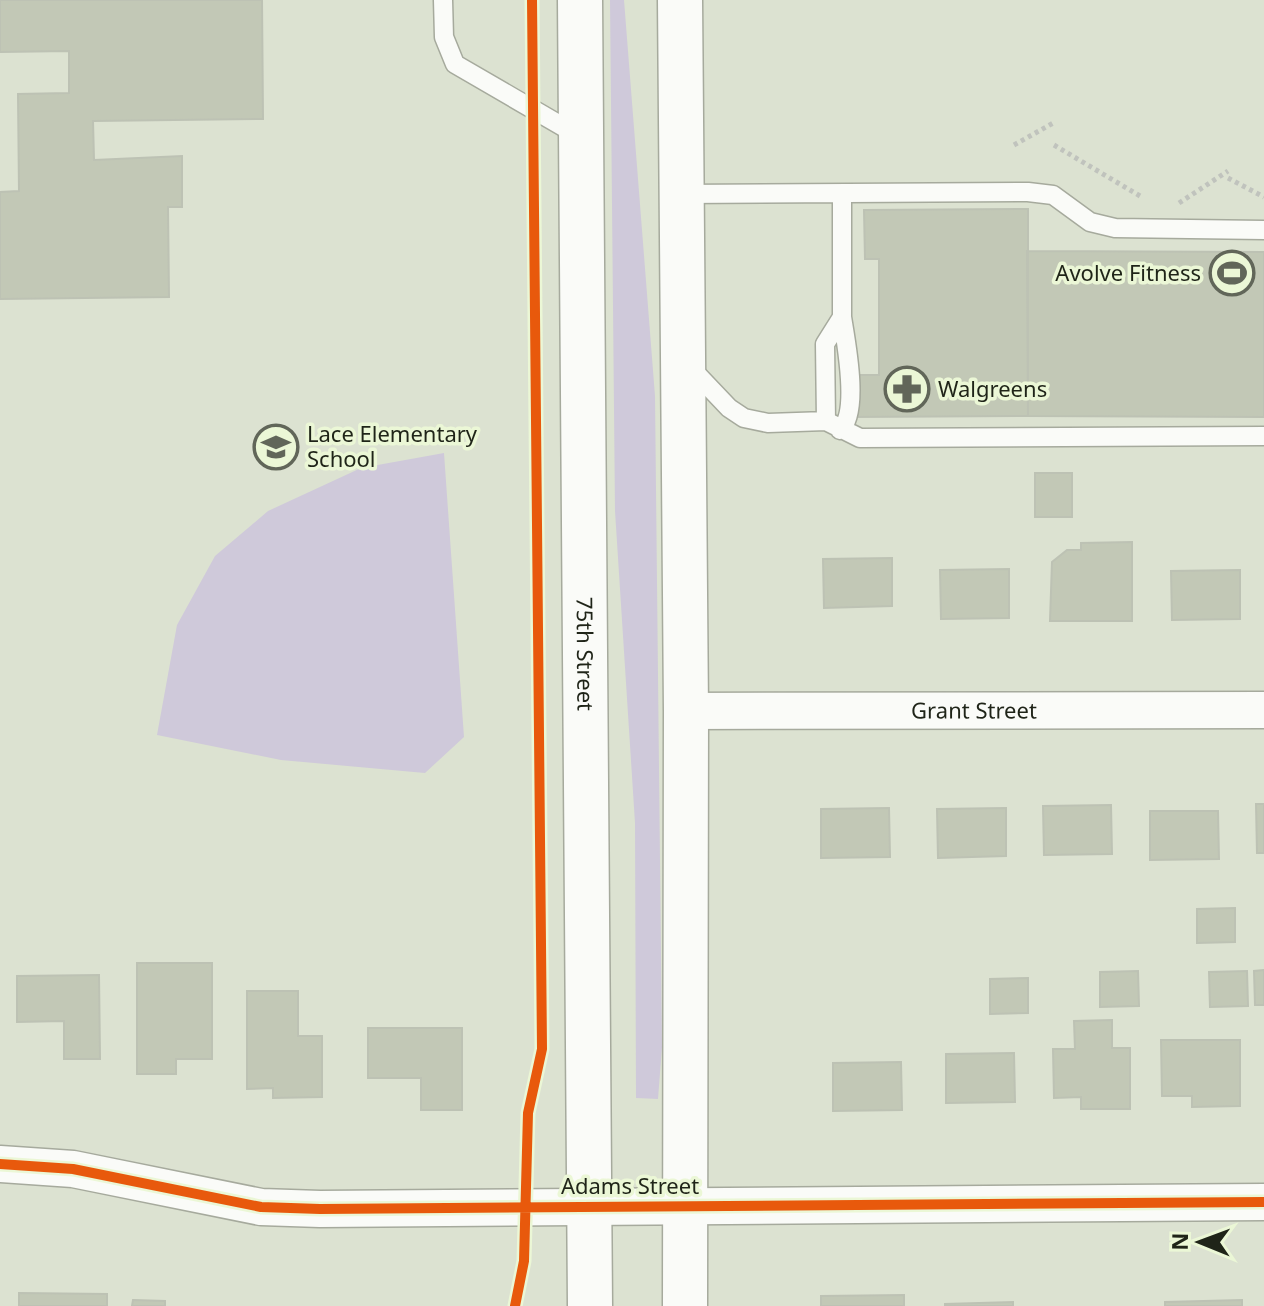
<svg xmlns="http://www.w3.org/2000/svg" width="1264" height="1306" font-family="'Noto Sans',sans-serif">
	<style>
		.green { fill: #cfc9da }
		.building { fill: #c2c8b6; stroke: #bdc2b4; stroke-width: 2 }
		.lines { fill: none; stroke-linecap: round; stroke-linejoin: round }
		.service-casing { stroke: #a6aa9d; stroke-width: 21 }
		.minor-casing { stroke: #a6aa9d; stroke-width: 39 }
		.secondary-casing { stroke: #a6aa9d; stroke-width: 47 }
		.path { stroke: #c0c3bd; stroke-width: 5; stroke-dasharray: 4 4; stroke-linecap: butt }
		.service { stroke: #fafbf8; stroke-width: 18 }
		.minor { stroke: #fafbf8; stroke-width: 36 }
		.secondary { stroke: #fafbf8; stroke-width: 44 }
		.cycleway-casing { stroke: #ebf7d6; stroke-width: 15 }
		.cycleway { stroke: #e8590c; stroke-width: 10 }
		.labels { text-anchor: middle; stroke-width: 7; stroke-linejoin: round; paint-order: stroke }
		.poi-label { font-size: 22px; fill: #1f2418; stroke: #ebf7d6; text-anchor: start }
		.street-label { font-size: 22px; fill: #1f2418; stroke: #ebf7d6 }
	</style>
	<rect width="100%" height="100%" fill="#dce2d1"/>
	<path class="green" d="M610 0H624L655 396 662 1047 658 1099 636 1098 635 823 615 511Z
		M444 453 464 737 425 773 281 760 157 735 177 625 215 556 268 511 361 468Z"/>
	<path class="building" d="M0 0H262L263 119 93 121 94 160 182 156V207H168L169 297 0 299V192L19 191 18 94 69 93V51L0 52Z
		M1028 209V416L851 417V375H879V259H865L864 210Z
		M1027 251 1264 252V417L1028 416Z
		M1035 473H1072V517H1035Z
		M1132 542V621H1050L1052 562 1067 550H1081V543Z
		M892 558V606L824 608 823 559Z
		M1009 569V618L941 619 940 570Z
		M1240 570V619L1172 620 1171 571Z
		M1256 804H1264V853H1257Z
		M1111 805 1112 854 1044 855 1043 806Z
		M889 808 890 857 821 858V809Z
		M1006 808V856L938 858 937 809Z
		M1150 811H1218L1219 859 1150 860Z
		M1235 908V942L1197 943V909Z
		M137 963H212V1059H176V1074H137Z
		M1264 970V1005H1255L1254 971Z
		M1138 971 1139 1006 1100 1007V972Z
		M1247 971 1248 1006 1210 1007 1209 972Z
		M99 975 100 1059H64V1021L17 1022V976Z
		M1028 978V1013L990 1014V979Z
		M247 991H298V1036H322V1097L273 1098V1088L247 1089Z
		M1112 1020V1048H1130V1109H1081V1097L1054 1098 1053 1049H1075L1074 1021Z
		M368 1028H462V1110H421V1078H368Z
		M1161 1040H1240V1106L1192 1107V1096H1162Z
		M1014 1053 1015 1102 946 1103V1054Z
		M901 1062 902 1110 833 1111V1063Z
		M19 1293 107 1294V1306H19Z
		M904 1295V1306H821V1296Z
		M133 1300 165 1301V1306H132Z
		M1242 1300V1306H1165V1302Z
		M1013 1302V1306H945V1304Z"/>
	<g class="lines">
		<g class="service-casing">
			<path id="service" d="M443 0 444 37 455 64 579 136
				M681 194 1028 192 1053 195 1090 222 1115 228 1264 230
				M690 367 729 408 744 418 768 423 826 421 860 438 1264 436
				M826 421 825 344 842 317V194
				M840 430C860 413 846 342 842 317"/>
		</g>
		<g class="minor-casing">
			<g id="minor">
				<path id="s1" d="M686 711 1264 710"/>
				<path d="M0 1164 73 1169 261 1207 320 1209 1264 1202"/>
			</g>
		</g>
		<g class="secondary-casing">
			<g id="secondary">
				<path id="s2" d="M580 0 590 1306"/>
				<path d="M680 0 686 711 685 1306"/>
			</g>
		</g>
		<path class="path" d="M1014 145 1055 122
			M1054 145 1140 196
			M1228 178 1264 197
			M1179 203 1228 171"/>
		<use href="#service" class="service"/>
		<use href="#minor" class="minor"/>
		<use href="#secondary" class="secondary"/>
		<g class="cycleway-casing">
			<path id="cycleway" d="M0 1164 73 1169 261 1207 320 1209 1264 1202
				M515 1306 524 1261 528 1113 542 1049 532 0"/>
		</g>
		<use href="#cycleway" class="cycleway"/>
	</g>
	<defs>
		<g id="stadium-ring" transform="scale(2.3)"><circle r="9.5" fill="#ebf7d6" stroke="#616659" stroke-width="1.5"/><path d="M0-5a6.5 5 0 1 0 0 10a6.5 5 0 1 0 0-10ZM-3.5-1.8h7v3.6h-7Z" fill="#616659"/></g>
		<g id="pharmacy-ring" transform="scale(2.3)"><circle r="9.5" fill="#ebf7d6" stroke="#616659" stroke-width="1.5"/><path d="M-2-6h4v4h4v4h-4v4h-4v-4h-4v-4h4Z" fill="#616659"/></g>
		<g id="school-ring" transform="scale(2.3)"><circle r="9.5" fill="#ebf7d6" stroke="#616659" stroke-width="1.5"/><path d="M0-5L7-2L0 1L-7-2ZM-4 1L0 2.5L4 1V4Q0 6-4 4Z" fill="#616659"/></g>
	</defs>
	<g fill-rule="evenodd">
		<use href="#stadium-ring" x="1232" y="273"/>
		<use href="#pharmacy-ring" x="907" y="389"/>
		<use href="#school-ring" x="276" y="447"/>
	</g>
	<g class="labels">
		<g class="poi-label">
			<text x="1201" y="281" text-anchor="end">Avolve Fitness</text>
			<text x="938" y="397">Walgreens</text>
			<text x="307" y="442">Lace Elementary<tspan x="307" dy="25">School</tspan></text>
		</g>
		<g class="street-label">
			<text dy="8" stroke="none"><textPath href="#s2" startOffset="654">75th Street</textPath></text>
			<text dy="8" stroke="none"><textPath href="#s1" startOffset="288">Grant Street</textPath></text>
			<text x="630" y="1194">Adams Street</text>
		</g>
	</g>
	<g transform="translate(1200 1242) rotate(271)" stroke="#ebf7d6" stroke-width="6" paint-order="stroke">
	<path d="M0-6L14 30L0 20L-14 30Z" fill="#1f2418"/>
	<text y="-12" font-size="22" font-weight="bold" text-anchor="middle" fill="#1f2418">N</text>
	</g>
</svg>
